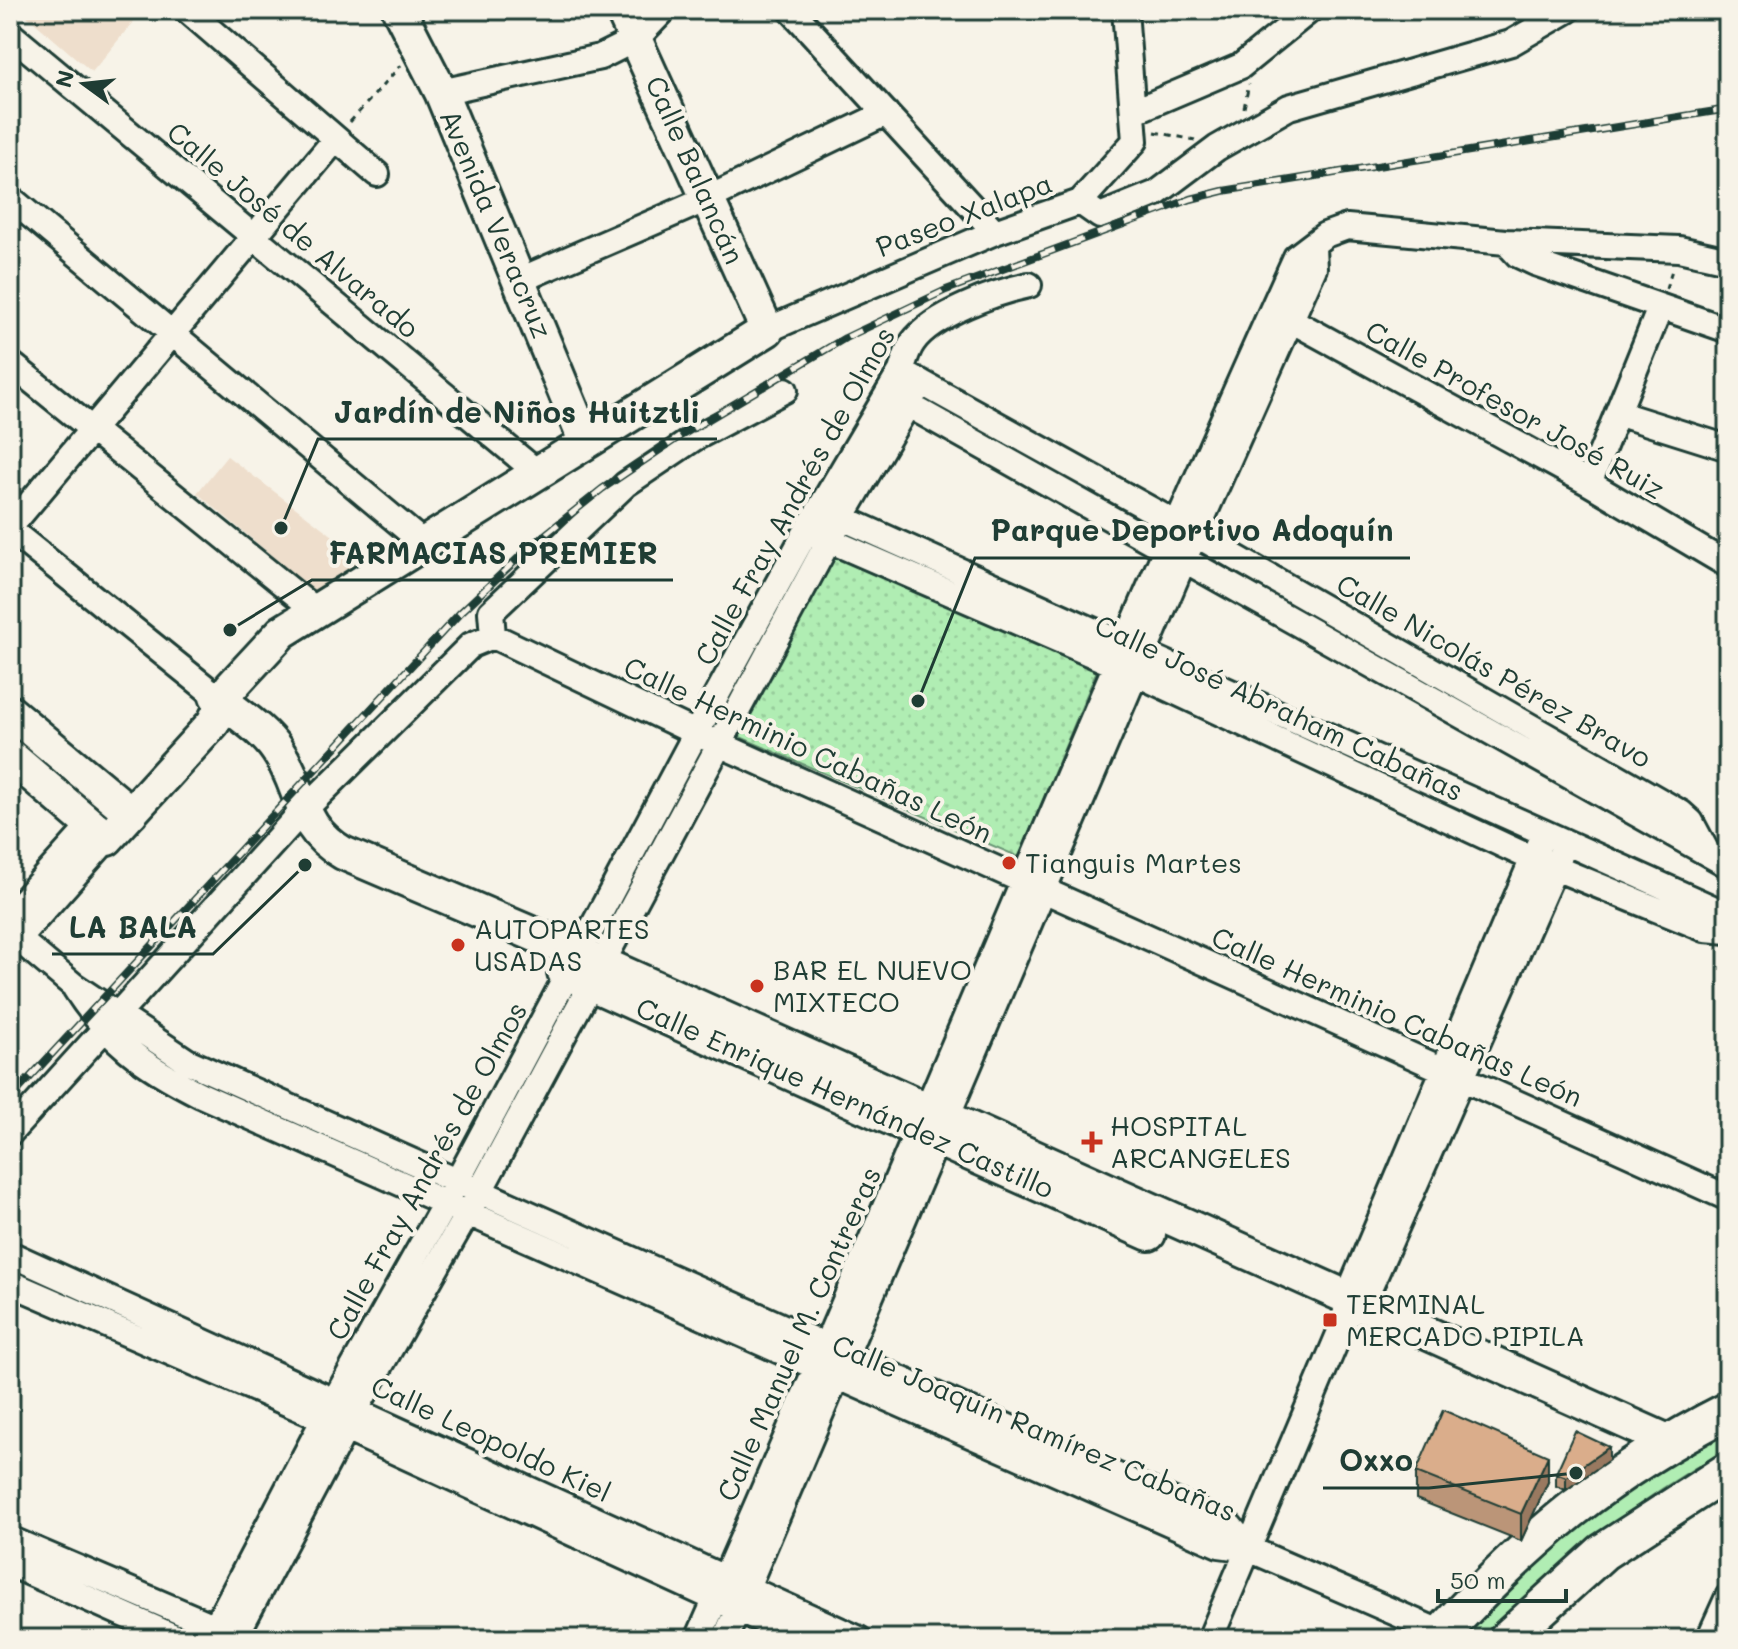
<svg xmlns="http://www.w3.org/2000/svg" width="1738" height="1649" font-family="Mali,sans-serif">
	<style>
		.built { fill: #eedecc }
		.grass { fill: #b0edb3; stroke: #689574; stroke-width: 2 }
		.park { fill: url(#park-dots); stroke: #689574; stroke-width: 2 }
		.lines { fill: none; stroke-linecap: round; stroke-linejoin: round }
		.minor-casing { stroke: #1f3d34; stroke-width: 30 }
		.major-casing { stroke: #1f3d34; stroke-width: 38 }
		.highway-casing { stroke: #1f3d34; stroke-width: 42 }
		.path { stroke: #1f3d34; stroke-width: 3; stroke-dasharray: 6 6; stroke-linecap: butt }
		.minor { stroke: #f7f3e8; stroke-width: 24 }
		.major { stroke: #f7f3e8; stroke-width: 32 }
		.highway { stroke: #f7f3e8; stroke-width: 36 }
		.rail-casing { stroke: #1f3d34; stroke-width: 8 }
		.rail { stroke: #f7f3e8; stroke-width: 5; stroke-dasharray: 15; stroke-linecap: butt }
		.wall { fill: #bb9578; stroke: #1f3d34; stroke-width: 2 }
		.shaded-wall { fill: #997961; stroke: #1f3d34; stroke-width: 2 }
		.building { fill: #daad8b; stroke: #1f3d34; stroke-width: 2 }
		.poi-dot { fill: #c8321e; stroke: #f7f3e8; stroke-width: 3 }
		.labels { text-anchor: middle; stroke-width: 8; stroke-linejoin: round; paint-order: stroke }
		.street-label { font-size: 28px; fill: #1f3d34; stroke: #f7f3e8 }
		.poi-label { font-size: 28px; fill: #1f3d34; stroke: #f7f3e8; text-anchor: start }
		.leader { fill: none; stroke: #1f3d34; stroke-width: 3 }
		.callout-dot { fill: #1f3d34; stroke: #f7f3e8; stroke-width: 3 }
		.callout-label { font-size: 30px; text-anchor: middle; font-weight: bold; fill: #1f3d34; stroke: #f7f3e8; stroke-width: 8; stroke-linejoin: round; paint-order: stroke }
	</style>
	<defs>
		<pattern id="park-dots" width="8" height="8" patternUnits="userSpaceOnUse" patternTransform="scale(2)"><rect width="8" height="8" fill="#b0edb3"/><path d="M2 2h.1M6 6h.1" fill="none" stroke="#97cc9b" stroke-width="1.8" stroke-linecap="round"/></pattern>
	</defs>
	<rect width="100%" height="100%" fill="#f7f3e8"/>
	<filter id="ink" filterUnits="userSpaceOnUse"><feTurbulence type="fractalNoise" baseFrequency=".0125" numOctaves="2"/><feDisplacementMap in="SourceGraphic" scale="16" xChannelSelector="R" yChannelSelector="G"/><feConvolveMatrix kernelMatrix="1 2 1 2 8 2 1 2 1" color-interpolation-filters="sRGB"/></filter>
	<g filter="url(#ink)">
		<path class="built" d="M20 10H143L92 72Z
			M227 456 369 563 319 595 197 493Z"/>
		<path class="grass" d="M1728 1418V1449C1637 1499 1554 1566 1480 1639H1458L1525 1568 1666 1452Z"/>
		<path class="park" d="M835 552 1098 668 1019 857 733 734Z"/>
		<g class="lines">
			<g class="minor-casing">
				<path id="minor" d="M187 10 377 174
					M791 10 995 232
					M10 34 538 473
					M441 92 600 57 636 39 664 10
					M1135 111 1241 66 1310 10
					M10 198 422 542
					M1080 202 1100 216 1157 193 1217 148 1289 107 1511 43 1568 10
					M1506 242 1518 255 1535 263 1728 330
					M520 280 707 199 886 113
					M1278 313 1589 483 1728 565
					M767 330 995 232 1080 202 1135 141 1125 10
					M10 363 315 610
					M906 374 1195 534 1681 813 1691 822 1707 852
					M896 398 1728 865
					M1620 414 1728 448
					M1589 483 1660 308
					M829 512 1728 915
					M10 527 335 140
					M10 530 216 696
					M815 534 1137 674 1533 859 1705 929 1728 931
					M493 636 491 612 626 484 693 439 785 390
					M10 915 91 825
					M10 932 73 985 187 1061 1230 1526 1249 1549
					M10 948 107 839
					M73 985C108 1041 143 1066 201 1095L1219 1545 1249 1549 1442 1633
					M10 1133 297 817 471 645 493 636 719 744 1728 1198
					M10 1254 859 1639
					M10 1283 324 1419 803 1639
					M1352 1313 1362 1305 1560 856
					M10 1539 230 1633
					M10 1564 179 1639
					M209 1639 324 1419 458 1180 696 733 807 530 901 371C904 362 907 350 913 342 933 314 996 292 1029 285
					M234 1639 356 1409 480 1191 829 540 921 382
					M698 1639C902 1180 1088 714 1296 257L1325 235 1347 227 1506 242 1679 249 1728 260
					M725 1639 1185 557 1314 268 1313 247
					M1210 1639 1345 1320 1347 1298 1539 844
					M1709 1639 1728 1597"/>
			</g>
			<g class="major-casing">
				<path id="major" d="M399 10 441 92 585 441
					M216 696C236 713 262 728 277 750 304 788 296 826 343 853L601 963 1668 1441
					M10 712 131 813
					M10 756 107 839 213 723 231 687 282 632 767 330 622 10
					M564 972 1149 1234"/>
			</g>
			<g class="highway-casing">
				<path id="highway" d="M1437 1639C1529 1538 1606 1473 1728 1411
					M1507 1639 1603 1552 1728 1471"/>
			</g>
			<path class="path" d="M1244 108 1249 84
				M350 122 401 65
				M1155 132 1195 140
				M1666 289 1672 270"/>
			<use href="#minor" class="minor"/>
			<use href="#major" class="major"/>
			<use href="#highway" class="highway"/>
			<g class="rail-casing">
				<path id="rail" d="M10 1099 460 613 532 545 602 489 682 435 845 338 946 290 1191 199 1223 191 1728 109"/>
			</g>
			<use href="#rail" class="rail"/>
		</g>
		<path class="wall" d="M1609 1460 1566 1490 1556 1486V1473Z
			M1416 1472 1548 1482 1521 1541 1416 1499Z"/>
		<path class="shaded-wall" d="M1609 1447V1460L1566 1490V1477Z
			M1548 1456V1482L1521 1541V1514Z"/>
		<path class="building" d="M1443 1410 1548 1456 1521 1514 1416 1472Z
			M1575 1431 1609 1447 1566 1477 1556 1473Z"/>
	</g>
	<g class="poi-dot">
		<circle cx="1009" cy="863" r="8"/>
		<circle cx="458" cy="945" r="8"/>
		<circle cx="757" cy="986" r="8"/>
		<path d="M1088 1130h8v8h8v8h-8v8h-8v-8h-8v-8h8z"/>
		<rect x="1322" y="1312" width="16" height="16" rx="4"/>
	</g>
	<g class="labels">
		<g class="street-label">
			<text transform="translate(695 170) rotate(66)" y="10">Calle Balancán</text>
			<text transform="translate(964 215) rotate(-21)" y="10">Paseo Xalapa</text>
			<text transform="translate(496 224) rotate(67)" y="10">Avenida Veracruz</text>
			<text transform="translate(293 230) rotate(40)" y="10">Calle José de Alvarado</text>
			<text transform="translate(1515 410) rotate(29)" y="10">Calle Profesor José Ruiz</text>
			<text transform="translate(795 496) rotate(-61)" y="10">Calle Fray Andrés de Olmos</text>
			<text transform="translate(1494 671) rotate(30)" y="10">Calle Nicolás Pérez Bravo</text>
			<text transform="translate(1279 708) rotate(25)" y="10">Calle José Abraham Cabañas</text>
			<text transform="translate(808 750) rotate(25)" y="10">Calle Herminio Cabañas León</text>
			<text transform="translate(1397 1017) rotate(24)" y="10">Calle Herminio Cabañas León</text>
			<text transform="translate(845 1098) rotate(24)" y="10">Calle Enrique Hernández Castillo</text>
			<text transform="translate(427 1171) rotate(-61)" y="10">Calle Fray Andrés de Olmos</text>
			<text transform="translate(799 1334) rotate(-66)" y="10">Calle Manuel M. Contreras</text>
			<text transform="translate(1034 1428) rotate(23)" y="10">Calle Joaquín Ramírez Cabañas</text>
			<text transform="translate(491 1439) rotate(25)" y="10">Calle Leopoldo Kiel</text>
		</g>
		<g class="poi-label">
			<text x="1025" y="873">Tianguis Martes</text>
			<text x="474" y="939">AUTOPARTES<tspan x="474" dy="32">USADAS</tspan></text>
			<text x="773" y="980">BAR EL NUEVO<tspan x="773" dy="32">MIXTECO</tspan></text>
			<text x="1110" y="1136">HOSPITAL<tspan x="1110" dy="32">ARCANGELES</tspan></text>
			<text x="1346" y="1314">TERMINAL<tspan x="1346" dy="32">MERCADO PIPILA</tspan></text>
		</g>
	</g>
	<path class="leader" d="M281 528L318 439H717M918 701L975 558H1410M230 630L312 580H673M305 865L213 954H52M1576 1473L1429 1488H1323"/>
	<g class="callout-dot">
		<circle cx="281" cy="528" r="8"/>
		<circle cx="918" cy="701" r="8"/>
		<circle cx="230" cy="630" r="8"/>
		<circle cx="305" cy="865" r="8"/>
		<circle cx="1576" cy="1473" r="8"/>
	</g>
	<g class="callout-label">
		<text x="517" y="423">Jardín de Niños Huitztli</text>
		<text x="1192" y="541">Parque Deportivo Adoquín</text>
		<text x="493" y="564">FARMACIAS PREMIER</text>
		<text x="133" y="938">LA BALA</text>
		<text x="1376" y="1471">Oxxo</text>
	</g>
	<rect width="1738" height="1649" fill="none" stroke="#f7f3e8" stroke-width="40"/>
	<rect x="20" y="20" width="1698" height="1609" fill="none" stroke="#1f3d34" stroke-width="3" filter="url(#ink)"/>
	<g transform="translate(84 84) rotate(285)" stroke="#f7f3e8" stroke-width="6" paint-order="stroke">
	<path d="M0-6L14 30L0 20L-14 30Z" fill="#1f3d34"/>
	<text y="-12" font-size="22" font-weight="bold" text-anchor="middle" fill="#1f3d34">N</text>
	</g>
	<path d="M1438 1589v12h128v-12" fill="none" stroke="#1f3d34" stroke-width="4"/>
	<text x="1450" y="1589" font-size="24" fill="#1f3d34" stroke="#f7f3e8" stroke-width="6" paint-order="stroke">50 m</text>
</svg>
